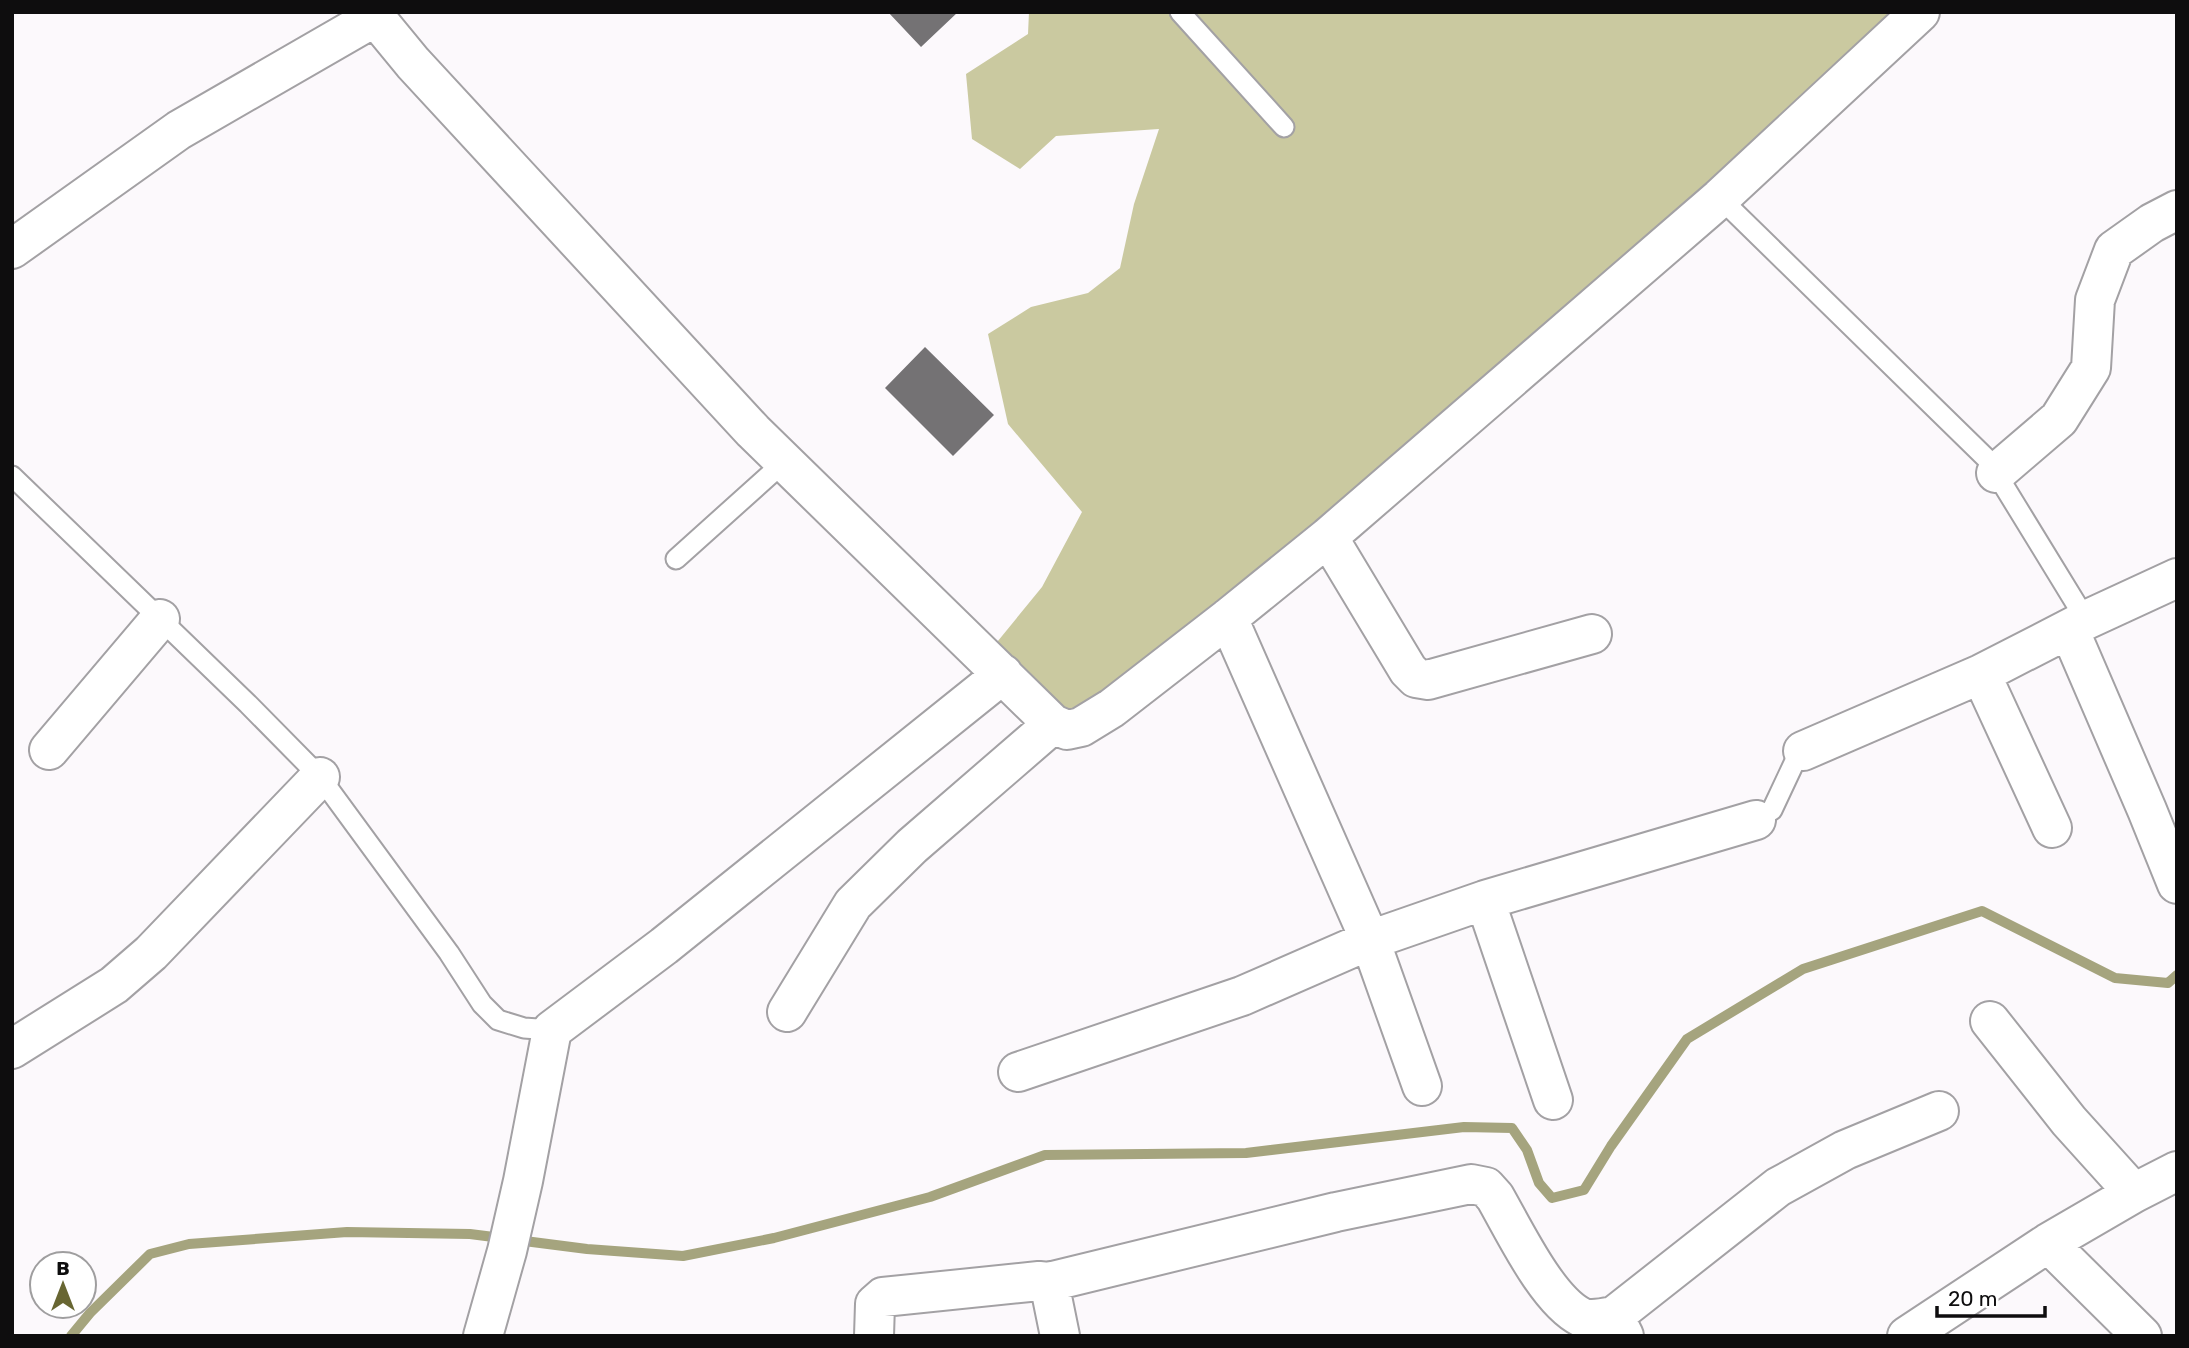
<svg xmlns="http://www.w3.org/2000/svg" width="2189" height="1348" font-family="Rubik,sans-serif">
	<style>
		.green { fill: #cac9a0 }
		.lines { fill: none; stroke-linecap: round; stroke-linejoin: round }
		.stream { stroke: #a5a47e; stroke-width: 10 }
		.building { fill: #747274 }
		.service-casing { stroke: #a3a1a4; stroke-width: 23 }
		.minor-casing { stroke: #a3a1a4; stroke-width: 42 }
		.service { stroke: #fff; stroke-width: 19 }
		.minor { stroke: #fff; stroke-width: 38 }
	</style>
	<rect width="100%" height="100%" fill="#fcf9fc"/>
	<path class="green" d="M1029 12H1901L1319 527 1069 717 993 647 1042 587 1082 512 1008 424 988 334 1031 307 1088 293 1120 268 1134 204 1159 129 1056 136 1020 169 972 139 966 74 1028 34Z"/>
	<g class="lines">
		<path class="stream" d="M71 1336 90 1313 150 1254 189 1244 347 1232 470 1234 587 1249 683 1256 774 1238 930 1197 1045 1155 1246 1153 1464 1127 1512 1128 1527 1150 1539 1183 1552 1198 1584 1190 1611 1146 1687 1039 1803 969 1982 911 2115 978 2168 983 2177 975"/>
	</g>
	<path class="building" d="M888 12H958L921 47Z
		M925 347 994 415 953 456 885 388Z"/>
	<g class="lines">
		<g class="service-casing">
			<path id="service" d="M1180 12 1284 127
				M1720 198 1988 460 2086 620
				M12 476 248 704 320 777 449 953 482 1004 498 1020 524 1028 552 1030
				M676 559 784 462
				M1756 820 1772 810 1795 761 1803 751"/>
		</g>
		<g class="minor-casing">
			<path id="minor" d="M371 12 413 63 753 431 1053 724 1067 730 1081 727 1112 708 1228 618 1328 537 1720 198 1920 12
				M12 249 179 130 375 17
				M1996 473 2059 419 2091 368 2095 300 2114 250 2152 223 2177 210
				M1328 537 1408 670 1416 678 1428 680 1592 634
				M1228 618 1370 940 1422 1086
				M2069 629 2147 810 2177 884
				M1981 674 2052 828
				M49 750 160 619
				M1803 751 1981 674 2086 620 2177 578
				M1485 900 1553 1100
				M787 1012 853 904 912 846 1053 724
				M1990 1021 2069 1121 2134 1193
				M12 1049 114 985 151 953 320 777
				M1018 1072 1242 996 1370 940 1485 900 1756 820
				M2048 1243 2142 1336
				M1049 1282 1336 1212 1471 1184 1486 1187 1495 1197C1514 1230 1547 1300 1581 1317 1590 1321 1604 1318 1614 1316
				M483 1336 507 1251 523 1181 552 1030 664 946 1003 674
				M874 1336 875 1304 883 1297 1039 1281 1049 1282 1060 1336
				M1624 1336 1614 1316 1778 1187 1845 1150 1939 1111
				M1907 1336 2048 1243 2134 1193 2177 1171"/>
		</g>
		<use href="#service" class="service"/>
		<use href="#minor" class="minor"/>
	</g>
	<rect width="2189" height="1348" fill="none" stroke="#0e0d0e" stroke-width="28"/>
	<g transform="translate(63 1285)"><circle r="33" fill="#ffffff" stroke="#9f9e9f" stroke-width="2"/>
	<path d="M0-5L12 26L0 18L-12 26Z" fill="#686632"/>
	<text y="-10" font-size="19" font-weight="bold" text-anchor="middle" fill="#0e0d0e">B</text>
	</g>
	<path d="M1937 1306v10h108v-10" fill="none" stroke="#0e0d0e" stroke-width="3.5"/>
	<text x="1948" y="1306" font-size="21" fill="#0e0d0e" stroke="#ffffff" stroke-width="5" paint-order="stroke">20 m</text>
</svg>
